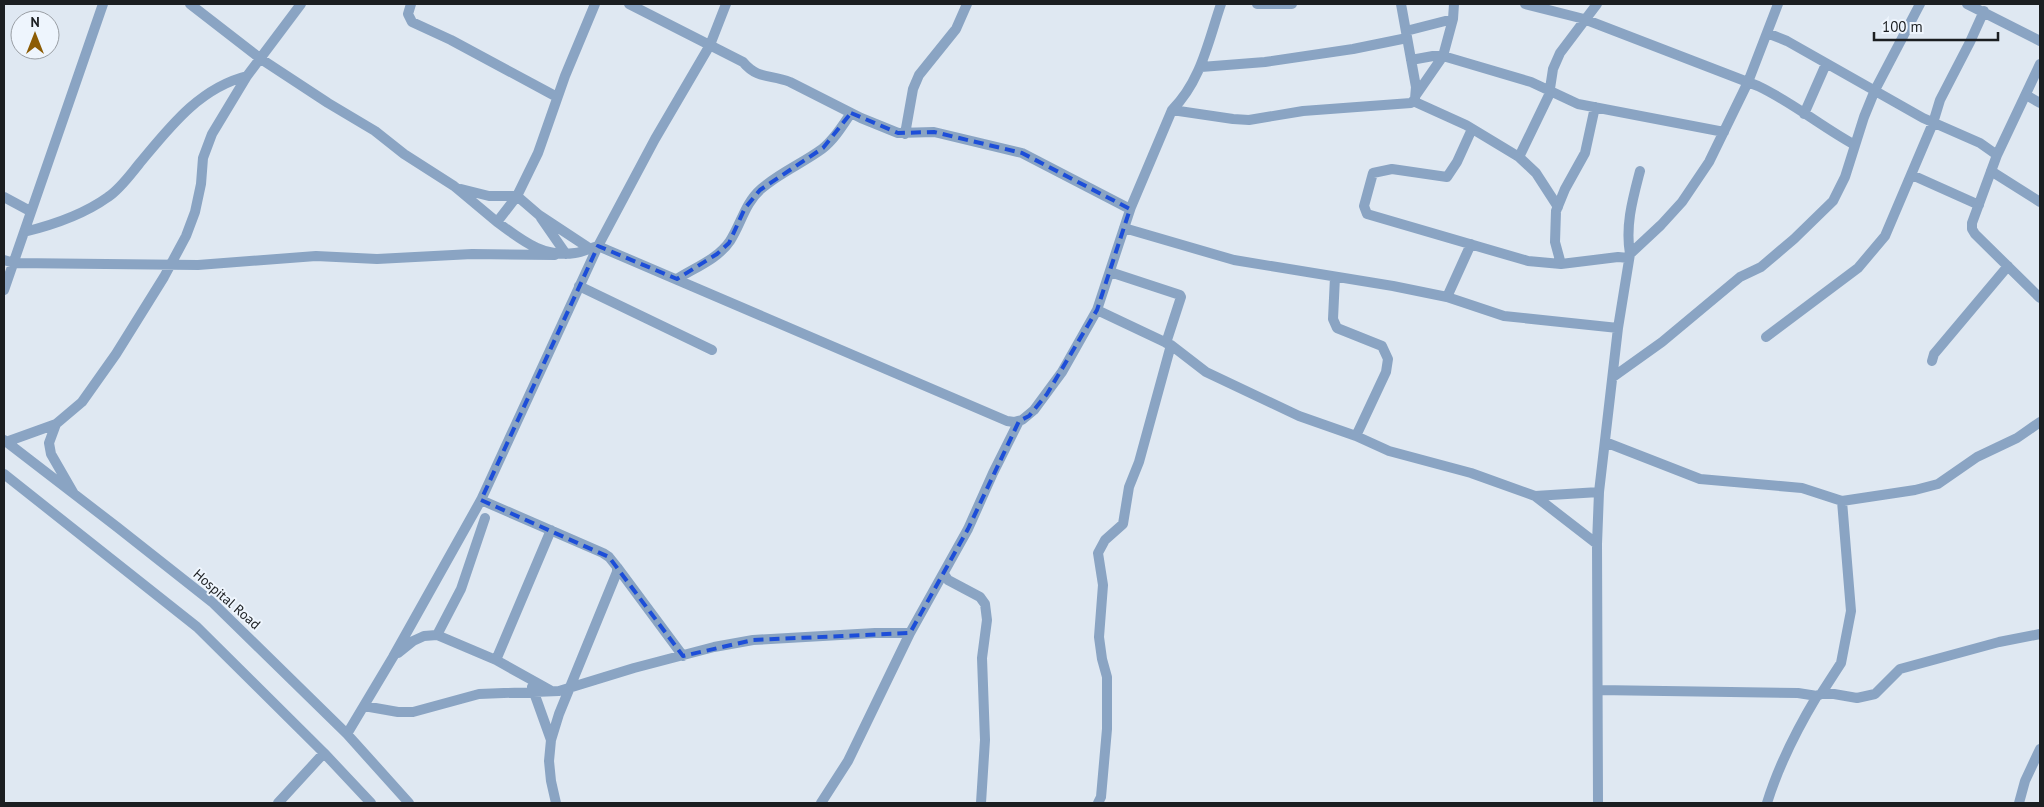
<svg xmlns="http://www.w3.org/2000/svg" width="2044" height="807" font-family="'PT Sans',sans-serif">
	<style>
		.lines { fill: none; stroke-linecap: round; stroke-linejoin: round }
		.street { stroke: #8aa4c3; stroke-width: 10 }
		.marked { fill: none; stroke: #1d4ed8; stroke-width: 4; stroke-dasharray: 10 6; stroke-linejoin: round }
		.labels { text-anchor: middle; stroke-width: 4; stroke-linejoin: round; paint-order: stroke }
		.street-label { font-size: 14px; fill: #1b1e21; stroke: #eef5fd }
	</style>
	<rect width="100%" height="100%" fill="#dfe8f2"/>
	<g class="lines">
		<path class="street" d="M190 4 261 59 328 103 375 131 404 154 454 186 497 222 517 196 538 153 565 76 595 4
			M411 4 408 14 412 22 451 40 557 97
			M629 4 743 62C758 80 771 74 790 82L861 118 898 133 934 132 1022 153 1130 209
			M1257 4H1292
			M1525 4 1584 19 1758 86C1792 102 1822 127 1855 145
			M1967 4 2040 41
			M1406 31 1453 19
			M1767 33 1787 41 1923 118 1980 143 1997 155
			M1411 60 1433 56H1443L1531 82 1578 104 1724 132
			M2040 64 1997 155 1972 223V229L1975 234 2040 298
			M1201 67 1265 62 1353 49 1407 38
			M1416 95 1443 56 1453 19 1454 4
			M2026 95 2040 103
			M1413 101 1466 125 1519 157 1536 173 1558 207
			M1172 110 1233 119 1249 120 1303 111 1411 103 1415 99 1416 87 1401 4
			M1804 114 1826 64
			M1472 129 1457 162 1447 177 1392 169 1373 173 1364 206 1367 214 1528 261 1561 264 1618 257 1629 258
			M905 134 913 89 919 75 956 29 967 4
			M1519 157 1549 95 1553 69 1560 53 1597 4
			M1991 171 2040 202
			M1912 175 1979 205
			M461 189 489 196H517L539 215 589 248
			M4 197 30 211
			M541 218 566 254
			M497 222C522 240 542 258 575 253 583 252 590 248 598 246L655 139 710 45 726 4
			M1124 228 1234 260 1393 286 1447 297 1504 316 1618 328
			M24 232C53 225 83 215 108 197 120 189 130 175 139 164 169 128 199 88 247 76
			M1630 254C1625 225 1633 198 1640 171
			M4 260 14 263 198 265 316 256 377 259 472 254 555 255
			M1561 264 1555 242 1556 211 1565 189 1585 153 1595 107
			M1110 272 1180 295 1181 297 1166 343
			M1335 277 1333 319 1337 328 1382 346 1388 359 1386 372 1356 436
			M677 279C694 268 718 259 730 241 741 224 745 203 761 189 779 173 803 163 822 149 834 140 843 125 851 113
			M579 286 712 350
			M4 290 103 4
			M1447 297 1471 244
			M1097 310 1171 345 1206 372 1299 416 1356 436 1389 451 1471 473 1535 496 1597 544
			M1766 337 1858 268 1885 236 1933 123 1940 100 1970 42 1984 11
			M1932 361 1934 354 2008 266
			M1613 377 1662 342 1740 277 1761 267 1794 239 1833 201 1845 177 1864 117 1875 90 1920 4
			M4 440 117 527 212 602 347 734 409 803
			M6 442 56 424
			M1605 442 1700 479 1802 488 1842 501 1915 490 1938 484 1977 457 2017 438 2040 422
			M4 474 197 627 324 753 371 803
			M74 494 51 454 49 443 56 424 82 402 116 354 164 277 186 236 195 212 201 184 203 158 212 134 247 76 301 4
			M1535 496 1599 492
			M481 500 603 553 609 557 617 567V572L559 714 551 740 549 761 551 781 556 803
			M617 567 683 656
			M944 574 948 580 980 597 985 604 987 620 982 658 985 740 981 803
			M437 635 461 589 485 518
			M398 653 413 641 424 636 437 635 496 660 550 690
			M496 660 551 530
			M532 687 551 740
			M1598 690 1798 693 1817 696 1821 694H1834L1857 698 1875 694 1900 669 1999 642 2040 634
			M1821 694 1841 663 1851 611 1842 501
			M364 706 398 712H413L479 694 559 691 634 668 714 647 753 640 875 633H910
			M347 734 393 657 481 500 598 246 1007 421 1014 422 1022 420 1034 410 1062 372 1097 310 1131 207 1172 110C1201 81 1208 42 1221 4
			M278 803 324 753
			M821 803 848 761 910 633 968 529 993 473 1019 421
			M1098 803 1101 797 1107 729V677L1102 659 1099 637 1103 585 1098 553 1105 540 1123 524 1129 487 1139 462 1171 345
			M1598 803 1597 544 1599 492 1618 328 1630 254 1661 225 1682 202 1709 162 1748 82 1778 4
			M1767 803C1779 764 1796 731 1817 696
			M2019 803 2025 781 2040 749"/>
	</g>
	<path class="marked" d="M851 113 898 133 934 132 1022 153 1130 209 1097 310 1047 394 1029 416 1019 421 968 529 910 633 753 640 683 656 609 557 481 500 598 246 677 279 717 254 729 243 745 208 760 190 823 148Z"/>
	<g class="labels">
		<g class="street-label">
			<text transform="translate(227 599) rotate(41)" y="5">Hospital Road</text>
		</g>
	</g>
	<rect width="2044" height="807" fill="none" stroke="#1b1e21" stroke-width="10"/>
	<g transform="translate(35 35)"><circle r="24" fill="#eef5fd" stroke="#9a9fa5"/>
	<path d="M0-4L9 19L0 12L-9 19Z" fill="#8c5c04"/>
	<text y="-8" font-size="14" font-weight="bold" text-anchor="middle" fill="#1b1e21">N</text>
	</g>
	<path d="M1874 32v8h124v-8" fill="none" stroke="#1b1e21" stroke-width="2.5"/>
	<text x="1882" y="32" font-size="15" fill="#1b1e21" stroke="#eef5fd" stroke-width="4" paint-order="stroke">100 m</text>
</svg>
